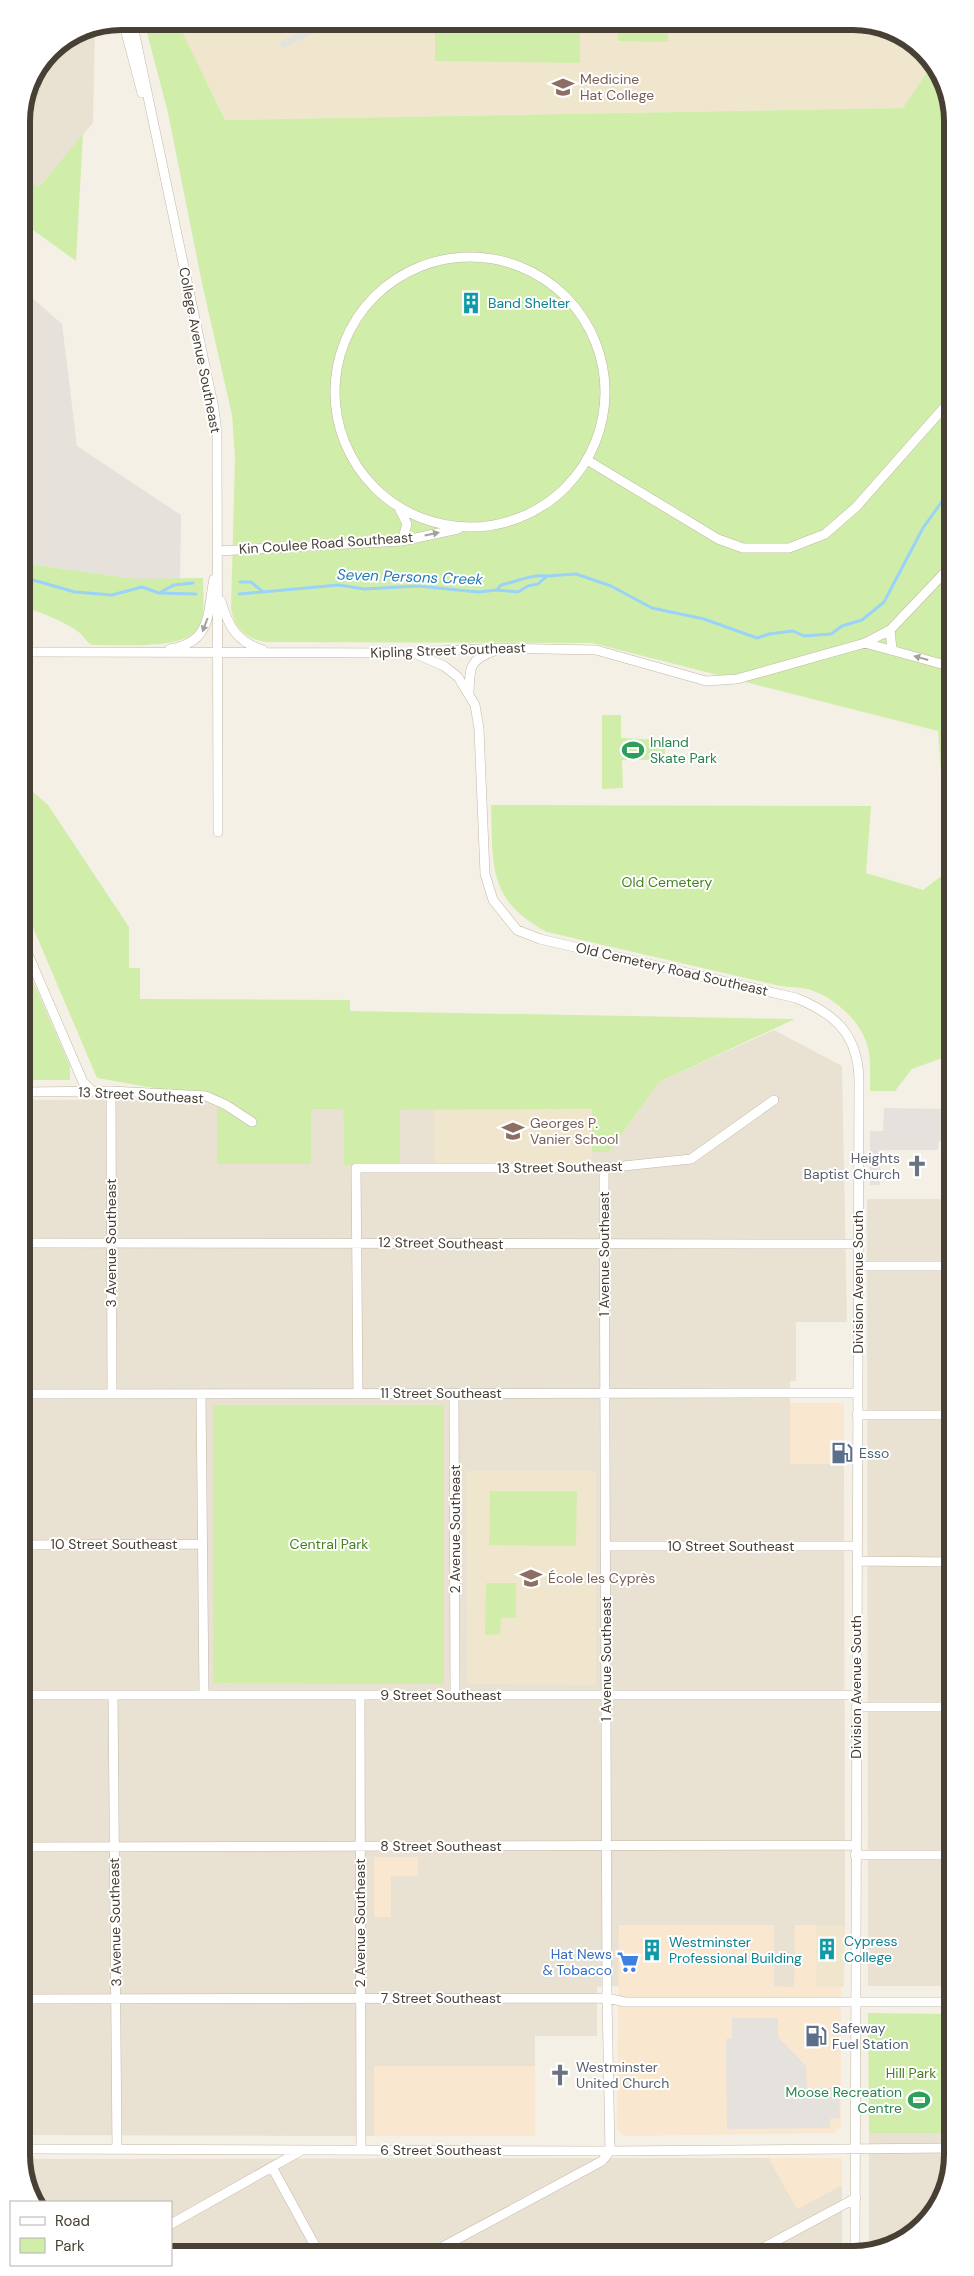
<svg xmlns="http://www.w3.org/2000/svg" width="974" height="2276" font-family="'DM Sans',sans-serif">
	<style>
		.residential { fill: #e9e2d3 }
		.commercial { fill: #f9e7cf }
		.industrial { fill: #e7e1db }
		.education { fill: #f0e6ce }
		.green { fill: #d0eeaa }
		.parking { fill: #e5e2de }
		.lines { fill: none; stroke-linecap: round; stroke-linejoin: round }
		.stream { stroke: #9bd3f8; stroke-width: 3 }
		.minor-casing { stroke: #c1b8a7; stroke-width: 10 }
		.minor { stroke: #fff; stroke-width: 9 }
		.rail-casing { stroke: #969696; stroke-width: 5 }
		.rail { stroke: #fff; stroke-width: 3; stroke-dasharray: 9; stroke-linecap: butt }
		.oneway { fill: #a4a09a }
		.labels { text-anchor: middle; stroke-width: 4; stroke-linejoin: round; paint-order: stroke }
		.education-label { font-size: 14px; fill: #785e54; stroke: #fff; text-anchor: start }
		.culture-label { font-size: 14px; fill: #0d838f; stroke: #fff; text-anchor: start }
		.street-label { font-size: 14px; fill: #484034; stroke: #fff }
		.leisure-label { font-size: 14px; fill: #27864d; stroke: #fff; text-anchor: start }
		.park-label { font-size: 14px; fill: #468121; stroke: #fff }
		.worship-label { font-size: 14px; fill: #5b616d; stroke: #fff; text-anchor: end }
		.service-label { font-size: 14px; fill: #4e5e75; stroke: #fff; text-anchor: start }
		.shop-label { font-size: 14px; fill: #366cbe; stroke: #fff; text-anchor: end }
		.water-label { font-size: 15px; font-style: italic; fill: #2079b8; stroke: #fff }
		.rim { fill: none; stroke: #484034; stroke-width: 6 }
	</style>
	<rect width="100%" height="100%" fill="#f5f0e6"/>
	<path class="residential" d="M95 26 93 123 39 187 22 177 21 115 29 83 51 50 83 29Z
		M24 997 25 1100 217 1099V1164L311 1109H343L344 1165H400V1110H434V1164L592 1163V1152H609L659 1082 774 1030 842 1066 847 1322H796V1381H790V1463L844 1464 845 1926 795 1925V1987H774V1925H619V1986L597 1987V2036H535V2066H374V2136L27 2135Z
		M867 1199H950L952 1986H868Z
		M869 2133H953V2155L936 2210 885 2249H869Z
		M769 2158 797 2209 842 2185V2250L171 2254V2202H38L27 2187V2159Z"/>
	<path class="commercial" d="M790 1403H844V1464H790Z
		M374 1857H418V1876H391V1917H374Z
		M619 1925H774V1986L794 1987 795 1925H816V1987H841V2126L834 2133 625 2136 617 2129Z
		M374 2066H535V2136H374Z
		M769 2158H842V2185L797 2209Z"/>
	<path class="industrial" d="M22 289 62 324 77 446 181 515 180 579H136L23 563Z"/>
	<path class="education" d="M177 21H859L913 42 931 66 904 108 225 120Z
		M592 1109V1163L434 1164V1110Z
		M466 1471H596V1685L467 1684Z
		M816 1925 845 1926 844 1987H816Z"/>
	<path class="green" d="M144 21H177L225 120 903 108 931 66 947 89 950 1055 912 1069 895 1091H870C870 1077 871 1062 868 1048 862 1022 836 999 811 990 801 987 789 987 780 986L547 932C487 900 493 866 491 805L871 806 866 873 923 890 948 871 938 731 592 643 266 642C246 639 235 629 231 609L235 457 232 415 202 283 168 113Z
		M435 21H580V63L435 61Z
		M618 21H668V42L618 41Z
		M83 134 76 261 22 222V177L39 187Z
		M23 563 136 579 203 578C203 590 205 614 201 624 191 652 117 644 92 645 86 642 86 639 81 634 67 622 40 612 23 607Z
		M602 715H621V738L665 740V764H654L653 760H622L623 788 602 789Z
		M23 783 48 805 129 927V968H140V999L350 1000V1011L795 1019 659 1082 609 1152H592V1109L400 1110V1165H344L343 1109H311V1164H217V1099L97 1078 23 904Z
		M24 960 70 1066V1080H25Z
		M213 1405H444V1684L213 1683Z
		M490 1491H577L576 1546 489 1545Z
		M486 1583H516V1618H501L500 1634 485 1635Z
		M868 2013 952 2014 953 2133H869Z"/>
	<path class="parking" d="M321 21H333L331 25 282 49 279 42Z
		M884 1108 950 1109V1141H939L938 1150H880V1185H870V1131H883Z
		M732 2018H778V2037L806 2066 807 2088H839L840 2118 830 2119V2128L727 2129 726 2039H732Z"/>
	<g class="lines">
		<path class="stream" d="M23 580H33L75 592 112 595 142 587 159 593 196 594
			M240 582H251L263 592
			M497 590 501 585C515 582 532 574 546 576
			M161 592 174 585 193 583
			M239 594 339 585 364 589 418 586 478 592 497 590 518 592 528 586 538 584 547 576 576 574 611 586 652 608 704 619 757 638 769 634 793 631 804 636 831 634 842 626 862 620 884 602 923 528 948 493"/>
		<g class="minor-casing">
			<path id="minor" d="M123 21 142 93
				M132 21 214 409 217 433 218 832
				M21 115 35 89 42 64
				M335 392a135 135 0 1 1 270 0a135 135 0 1 1-270 0Z
				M587 460 718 539 743 548H789L825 534 856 507 948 403
				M398 506 407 524 402 541
				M218 551 402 541 458 529
				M221 601C228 626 237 642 263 650
				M890 630 892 650
				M865 643 949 666
				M170 649C213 642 207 612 214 579
				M23 652 405 653
				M418 652 501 648 596 650 706 681 737 679 865 643 890 630 949 568
				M400 653H414L444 666 458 677 475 705 479 729 485 874 493 900 517 930 540 939 583 949 796 998C836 1014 858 1035 859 1080L855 2250
				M469 692C470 667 469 660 494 651
				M24 945 83 1082 92 1091
				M111 1091 112 1394
				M24 1092 111 1091 206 1096 226 1105 252 1122
				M24 1243 858 1244
				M858 1266H950
				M454 1393 455 1695
				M25 1394 858 1393
				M201 1394 204 1695
				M358 1394 356 1168H604L691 1159 774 1100
				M857 1415H951
				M25 1545 202 1544
				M605 1546H857
				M857 1561 951 1562
				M25 1695H856
				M113 1695 117 2150
				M360 1695 361 2150
				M856 1707H952
				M26 1847 855 1845
				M855 1855H952
				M26 1999 607 1998 625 2002H952
				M27 2149 610 2151 953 2148
				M273 2169 319 2253
				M171 2224 302 2150
				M759 2250 856 2198
				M433 2252 602 2161 610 2151 607 1998 604 1168"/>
		</g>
		<use href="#minor" class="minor"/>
		<g class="rail-casing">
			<path id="rail" d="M22 397 30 394"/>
		</g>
		<use href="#rail" class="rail"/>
	</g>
	<defs><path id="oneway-solid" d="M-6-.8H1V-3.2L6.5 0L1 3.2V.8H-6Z" transform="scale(1.25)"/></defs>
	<g class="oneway">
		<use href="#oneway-solid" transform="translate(432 534) rotate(-12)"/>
		<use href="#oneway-solid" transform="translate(205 625) rotate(111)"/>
		<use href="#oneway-solid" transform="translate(921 658) rotate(-164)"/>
	</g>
	<defs>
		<g id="university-bare" transform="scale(1.725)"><path d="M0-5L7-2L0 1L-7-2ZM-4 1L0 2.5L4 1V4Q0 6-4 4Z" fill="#8d6e63" stroke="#fff" stroke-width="2.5" paint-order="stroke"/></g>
		<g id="building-bare" transform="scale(1.725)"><path d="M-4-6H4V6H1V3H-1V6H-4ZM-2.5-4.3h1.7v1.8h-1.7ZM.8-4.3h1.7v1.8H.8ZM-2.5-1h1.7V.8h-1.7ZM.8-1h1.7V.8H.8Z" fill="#0f9aa8" stroke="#fff" stroke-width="2.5" paint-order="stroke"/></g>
		<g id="stadium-bare" transform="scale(1.725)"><path d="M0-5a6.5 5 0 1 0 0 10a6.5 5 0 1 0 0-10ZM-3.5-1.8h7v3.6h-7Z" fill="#2e9e5b" stroke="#fff" stroke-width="2.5" paint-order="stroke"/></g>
		<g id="school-bare" transform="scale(1.725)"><path d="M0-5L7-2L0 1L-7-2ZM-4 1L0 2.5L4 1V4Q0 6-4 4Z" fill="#8d6e63" stroke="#fff" stroke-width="2.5" paint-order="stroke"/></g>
		<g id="church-bare" transform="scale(1.725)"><path d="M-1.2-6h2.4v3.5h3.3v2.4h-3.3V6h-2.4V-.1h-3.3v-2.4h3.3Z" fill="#6b7280" stroke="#fff" stroke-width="2.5" paint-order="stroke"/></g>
		<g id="fuel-bare" transform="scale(1.725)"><path d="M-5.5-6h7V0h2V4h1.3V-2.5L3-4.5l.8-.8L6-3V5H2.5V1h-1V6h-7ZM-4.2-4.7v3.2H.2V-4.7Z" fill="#5c6f8a" stroke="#fff" stroke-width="2.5" paint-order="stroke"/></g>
		<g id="supermarket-bare" transform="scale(1.725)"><path d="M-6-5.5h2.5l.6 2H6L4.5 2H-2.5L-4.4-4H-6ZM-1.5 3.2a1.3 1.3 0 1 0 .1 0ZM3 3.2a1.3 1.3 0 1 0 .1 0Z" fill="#3f7fe0" stroke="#fff" stroke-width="2.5" paint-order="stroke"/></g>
	</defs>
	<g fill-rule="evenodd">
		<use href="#university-bare" x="563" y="87"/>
		<use href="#building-bare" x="471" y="303"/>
		<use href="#stadium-bare" x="633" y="750"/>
		<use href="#school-bare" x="513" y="1131"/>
		<use href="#church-bare" x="917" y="1166"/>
		<use href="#fuel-bare" x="842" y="1453"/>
		<use href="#school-bare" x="531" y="1578"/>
		<use href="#building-bare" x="827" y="1949"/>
		<use href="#building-bare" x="652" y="1950"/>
		<use href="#supermarket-bare" x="628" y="1962"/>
		<use href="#fuel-bare" x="816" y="2036"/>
		<use href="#church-bare" x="560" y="2075"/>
		<use href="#stadium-bare" x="919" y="2100"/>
	</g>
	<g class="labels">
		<g class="education-label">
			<text x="580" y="84">Medicine<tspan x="580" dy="16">Hat College</tspan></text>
			<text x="530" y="1128">Georges P.<tspan x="530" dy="16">Vanier School</tspan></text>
			<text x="548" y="1583">École les Cyprès</text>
		</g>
		<g class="culture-label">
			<text x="488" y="308">Band Shelter</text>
			<text x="844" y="1946">Cypress<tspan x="844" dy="16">College</tspan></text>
			<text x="669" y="1947">Westminster<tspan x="669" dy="16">Professional Building</tspan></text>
		</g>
		<g class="street-label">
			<text transform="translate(200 350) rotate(79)" y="5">College Avenue Southeast</text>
			<text transform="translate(326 543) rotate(-4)" y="5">Kin Coulee Road Southeast</text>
			<text transform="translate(448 650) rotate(-2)" y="5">Kipling Street Southeast</text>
			<text transform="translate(672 969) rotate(13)" y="5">Old Cemetery Road Southeast</text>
			<text transform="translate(141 1095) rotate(3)" y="5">13 Street Southeast</text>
			<text transform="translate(560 1167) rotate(-1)" y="5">13 Street Southeast</text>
			<text transform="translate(111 1243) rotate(-90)" y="5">3 Avenue Southeast</text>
			<text transform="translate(441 1243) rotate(1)" y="5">12 Street Southeast</text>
			<text transform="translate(604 1254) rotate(-90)" y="5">1 Avenue Southeast</text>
			<text transform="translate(858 1282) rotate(-90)" y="5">Division Avenue South</text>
			<text x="441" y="1398">11 Street Southeast</text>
			<text transform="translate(455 1529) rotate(-90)" y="5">2 Avenue Southeast</text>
			<text x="114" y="1549">10 Street Southeast</text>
			<text x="731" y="1551">10 Street Southeast</text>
			<text transform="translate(606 1659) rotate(-90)" y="5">1 Avenue Southeast</text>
			<text transform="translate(856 1687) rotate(-90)" y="5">Division Avenue South</text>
			<text x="441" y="1700">9 Street Southeast</text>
			<text x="441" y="1851">8 Street Southeast</text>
			<text transform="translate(115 1922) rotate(-91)" y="5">3 Avenue Southeast</text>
			<text transform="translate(360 1923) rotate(-90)" y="5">2 Avenue Southeast</text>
			<text x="441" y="2003">7 Street Southeast</text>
			<text x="441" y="2155">6 Street Southeast</text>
		</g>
		<g class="leisure-label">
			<text x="650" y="747">Inland<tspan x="650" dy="16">Skate Park</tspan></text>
			<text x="902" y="2097" text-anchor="end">Moose Recreation<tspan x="902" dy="16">Centre</tspan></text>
		</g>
		<g class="park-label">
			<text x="667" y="887">Old Cemetery</text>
			<text x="329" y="1549">Central Park</text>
			<text x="911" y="2078">Hill Park</text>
		</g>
		<g class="worship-label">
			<text x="900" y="1163">Heights<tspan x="900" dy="16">Baptist Church</tspan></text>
			<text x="576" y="2072" text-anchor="start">Westminster<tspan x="576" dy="16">United Church</tspan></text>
		</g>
		<g class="service-label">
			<text x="859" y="1458">Esso</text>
			<text x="832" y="2033">Safeway<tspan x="832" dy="16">Fuel Station</tspan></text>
		</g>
		<g class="shop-label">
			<text x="612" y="1959">Hat News<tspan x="612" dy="16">&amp; Tobacco</tspan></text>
		</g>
		<g class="water-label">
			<text transform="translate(410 577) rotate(2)" y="5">Seven Persons Creek</text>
		</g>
	</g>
	<path d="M0 0H974V2276H0ZM121 30H853A91 91 0 0 1 944 121V2155A91 91 0 0 1 853 2246H121A91 91 0 0 1 30 2155V121A91 91 0 0 1 121 30Z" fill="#fff" fill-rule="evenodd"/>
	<path class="rim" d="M121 30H853A91 91 0 0 1 944 121V2155A91 91 0 0 1 853 2246H121A91 91 0 0 1 30 2155V121A91 91 0 0 1 121 30Z"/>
	<rect x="10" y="2201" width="162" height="65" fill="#ffffff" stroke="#b6b3ae"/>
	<rect x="20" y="2217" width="25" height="8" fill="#ffffff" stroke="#b6b3ae"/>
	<text x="55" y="2226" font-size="15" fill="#484034">Road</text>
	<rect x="20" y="2238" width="25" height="15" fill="#d0eeaa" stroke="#b6b3ae"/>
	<text x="55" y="2251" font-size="15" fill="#484034">Park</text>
</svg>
